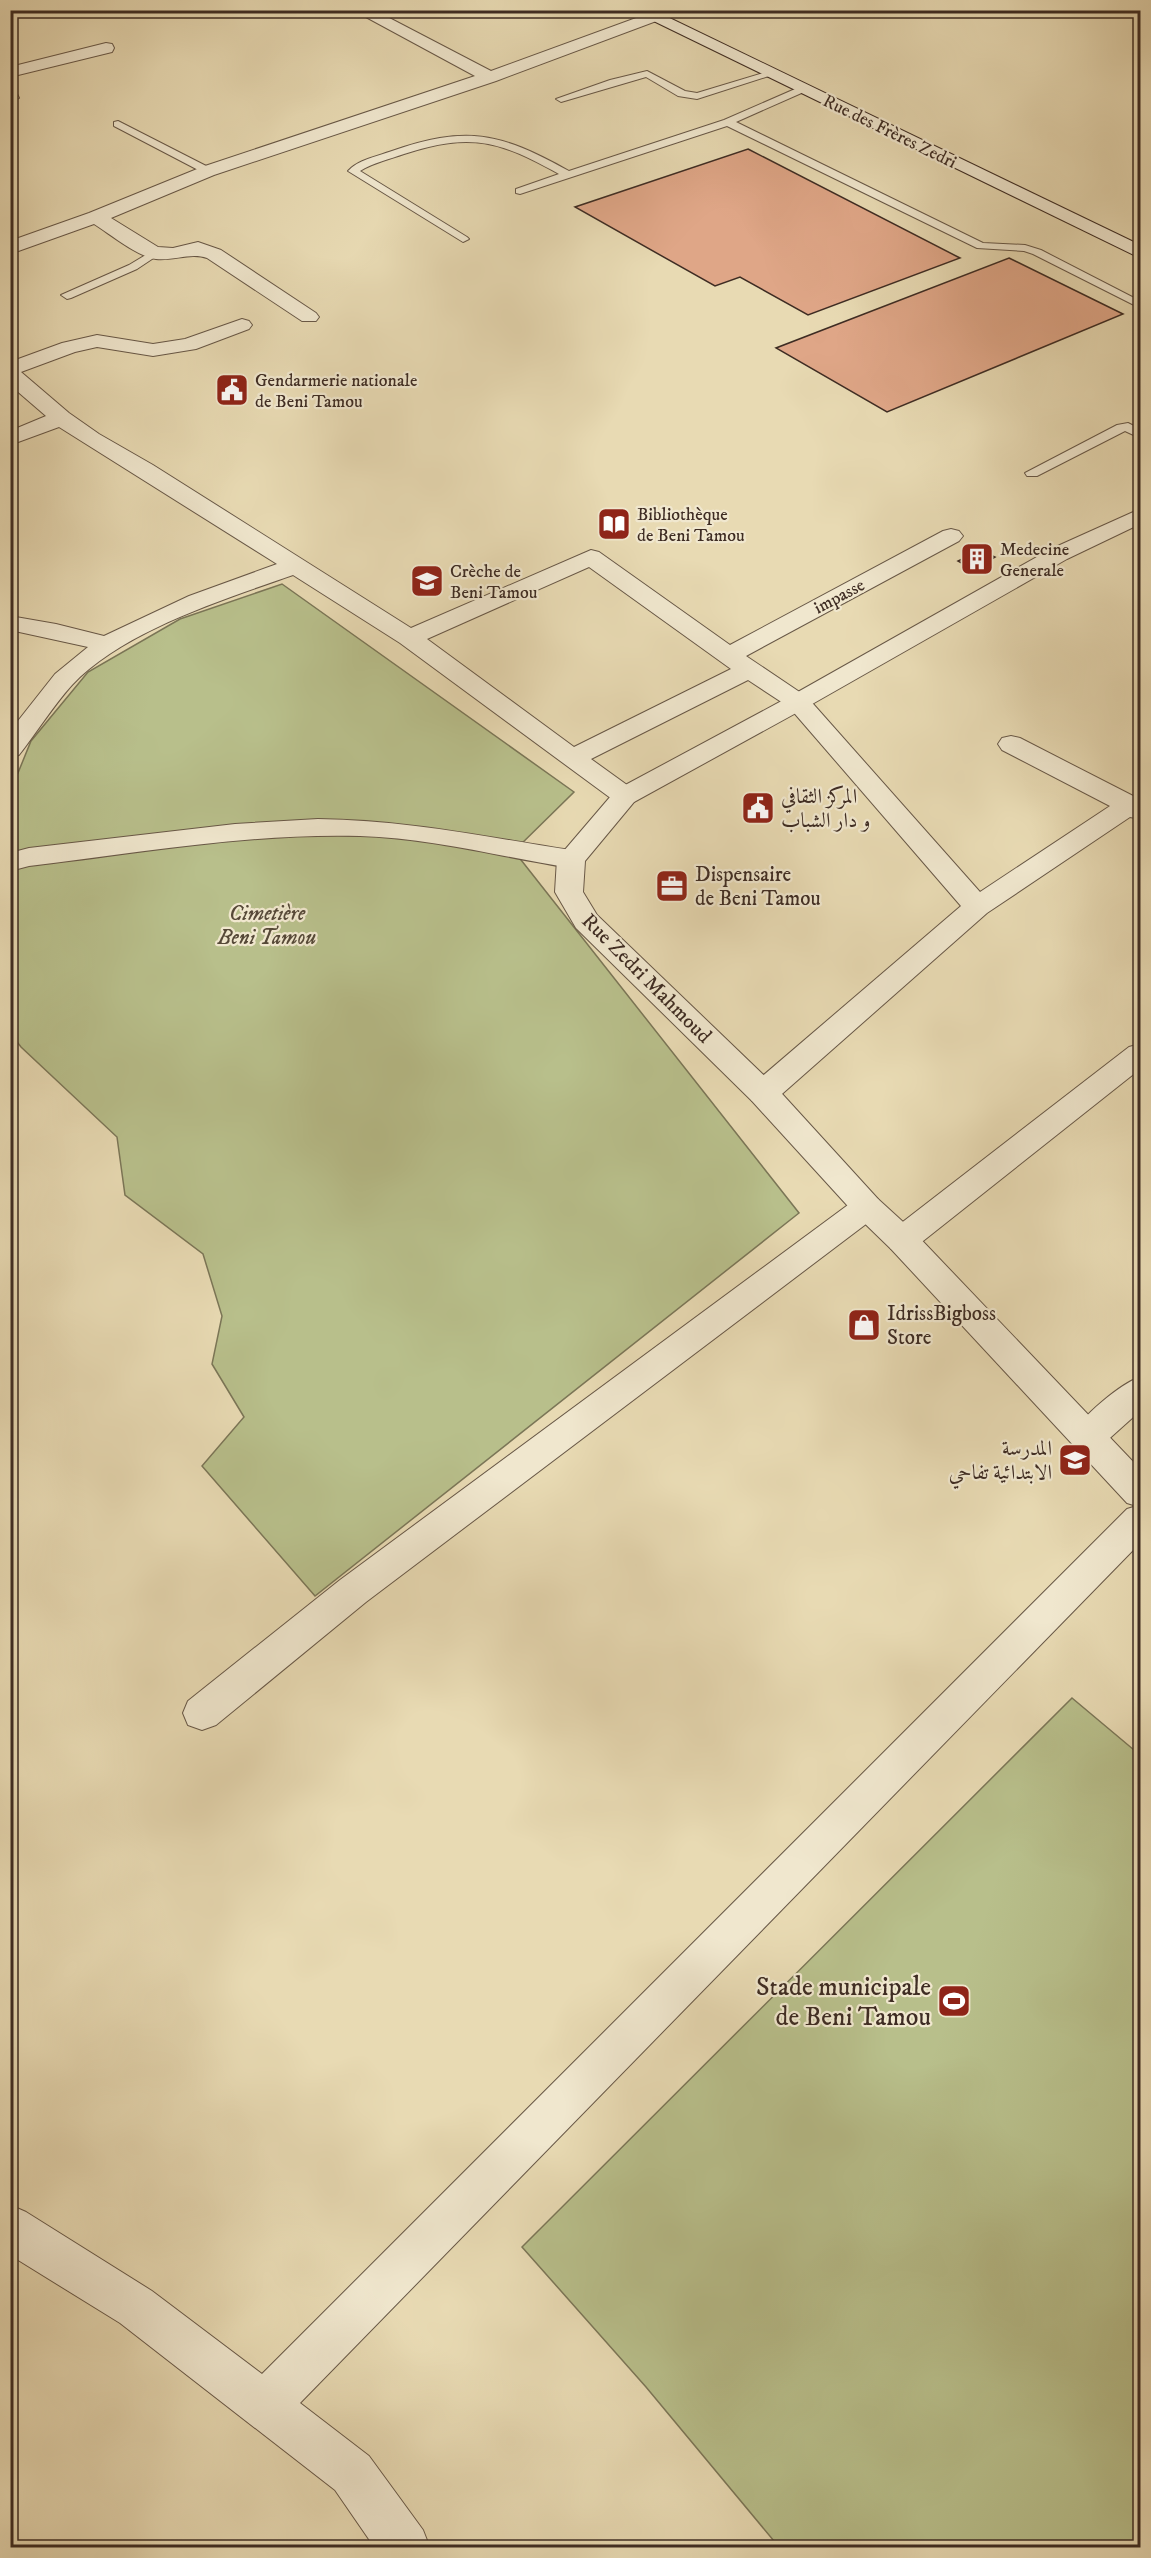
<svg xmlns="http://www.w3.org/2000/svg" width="1151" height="2558" font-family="'IM FELL DW Pica',Amiri,serif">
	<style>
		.green { fill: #b8bf8b; stroke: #7b7657; stroke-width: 1.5 }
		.building { fill: #dfa687; stroke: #3e2c23; stroke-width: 1.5 }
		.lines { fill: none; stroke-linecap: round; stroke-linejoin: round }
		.service-casing { stroke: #685847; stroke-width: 2 }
		.minor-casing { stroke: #685847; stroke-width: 2 }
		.tertiary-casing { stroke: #685847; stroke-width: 2 }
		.secondary-casing { stroke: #3e2c23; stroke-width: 2 }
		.service { fill: #f0e7ce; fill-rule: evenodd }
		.minor { fill: #f0e7ce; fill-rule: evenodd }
		.tertiary { fill: #f0e7ce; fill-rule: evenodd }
		.secondary { fill: #f0e7ce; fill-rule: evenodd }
		.labels { text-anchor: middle; stroke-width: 4.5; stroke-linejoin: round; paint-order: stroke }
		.far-street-label { font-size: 18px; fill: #3e2c23; stroke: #f0e7ce }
		.far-poi-label { font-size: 18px; fill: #3e2c23; stroke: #f0e7ce; text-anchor: start }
		.poi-label { font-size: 21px; fill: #3e2c23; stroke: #f0e7ce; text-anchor: start }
		.park-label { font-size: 21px; font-style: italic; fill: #564938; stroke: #f0e7ce }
		.street-label { font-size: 21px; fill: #3e2c23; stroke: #f0e7ce }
		.near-poi-label { font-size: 26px; fill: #3e2c23; stroke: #f0e7ce; text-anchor: end }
	</style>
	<rect width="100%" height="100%" fill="#e8dab3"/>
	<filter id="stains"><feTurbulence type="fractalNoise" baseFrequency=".00333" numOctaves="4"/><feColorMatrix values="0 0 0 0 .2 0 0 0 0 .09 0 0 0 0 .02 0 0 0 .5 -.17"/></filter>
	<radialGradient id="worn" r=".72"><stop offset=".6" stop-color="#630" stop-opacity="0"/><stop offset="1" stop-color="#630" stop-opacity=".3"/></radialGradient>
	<path class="green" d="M282 584 574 792 514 851 799 1213 315 1596 202 1466 244 1417 212 1364 222 1316 203 1254 125 1195 117 1137 21 1047 11 1034V790L31 741 88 672 180 619Z
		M1072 1698 1140 1755V2547H779L646 2387 522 2247Z"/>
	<path class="building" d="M748 149 960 258 808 315 740 277 715 286 575 207Z
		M1009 258 1123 314 887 412 776 348Z
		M980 550 995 557 974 570 958 561Z"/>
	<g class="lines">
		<g class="service-casing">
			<path id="service" d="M647 71 685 91 697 93 770 71 775 74 697 99 678 96 646 77 561 102 556 99 610 80Z
				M802 86 806 87V91L736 122 983 243 1025 245 1041 250 1140 301V308L1033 254 1024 251 977 248 727 126 520 194 516 193V189L559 174C500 141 471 132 404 154 390 159 372 163 360 171L467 237 469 239 463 242 348 171C358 160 375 157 389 152 466 125 499 132 569 171L724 120Z
				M118 121 212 169 213 171 208 174 204 173 114 126V122Z
				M154 250 160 253 158 255 137 269 71 298 67 299 61 295 129 265Z
				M1128 423 1140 429V438L1125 431 1037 476H1027L1025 473 1117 425Z"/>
		</g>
		<g class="minor-casing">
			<path id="minor" d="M59 10 50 16 42 11V10Z
				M353 10H374L491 71 647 14H659L661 17 659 20 496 81 214 175 111 218 158 247 173 248 198 242 221 250 316 313 319 317 316 321H302L207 258C191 252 174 261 156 259 138 257 110 234 94 224L10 254V241L89 213 202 167 475 76Z
				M106 43 112 44 114 48 112 52 10 77V67Z
				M10 91 16 92 19 98 10 103Z
				M242 319 249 321 252 325 249 329 196 349 153 356 97 347 75 352 21 372 69 413 99 434 153 465 411 628 591 550 599 552 730 645 943 531 951 529 959 531 963 536 959 541 746 656 807 697 980 892 1110 806 1002 750 998 744 1002 738 1011 736 1020 738 1139 799 1140 819 1130 817 987 913 774 1101 763 1104 752 1101 748 1093 752 1085 961 906 789 707 748 680 591 759 634 790 638 796 634 802 625 804 616 802 400 643 293 575C225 599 122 631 72 685 53 706 37 732 19 755L10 757V731L55 674 88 647 10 630V616L56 624 104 636 189 596 277 564 59 427 10 445V431L46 416 10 385V362L62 343 97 335 153 344 185 339ZM589 567 731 669 574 747 427 639Z
				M318 819C407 820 485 837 571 850L581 853 585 859 581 865 571 868C501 857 431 838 360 836 249 833 139 853 29 866L10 871V853L29 848 235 824Z
				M1140 1044V1069L913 1249 902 1252 891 1249 886 1240 891 1231 1129 1047Z
				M867 1195 878 1199 883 1207 878 1215 366 1602 216 1725 202 1730 188 1725 183 1713 188 1701 340 1580 856 1199Z
				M1140 1377V1411L1101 1446 1089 1450 1077 1446 1071 1436C1081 1417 1120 1384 1140 1377Z
				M1140 1505V1543L300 2403 369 2456 423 2530 430 2548H375L335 2490 120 2323 10 2255V2205L26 2212 152 2291 262 2374 1127 1509Z"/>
		</g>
		<g class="tertiary-casing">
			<path id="tertiary" d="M1140 509V524L1067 559 807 707 634 802 585 861 583 892 597 915 774 1085 878 1199 913 1231 1140 1469V1507L1127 1503 891 1249 856 1215 752 1101 576 928 555 892 557 859 616 790 789 697 1051 549Z"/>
		</g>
		<g class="secondary-casing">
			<path id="secondary" d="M631 10H653L1140 245V258Z"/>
		</g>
		<use href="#service" class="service"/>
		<use href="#minor" class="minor"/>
		<use href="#tertiary" class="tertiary"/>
		<use href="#secondary" class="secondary"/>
	</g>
	<defs>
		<g id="civic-square" transform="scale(1.725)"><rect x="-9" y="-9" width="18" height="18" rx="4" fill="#8f2418" stroke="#f0e7ce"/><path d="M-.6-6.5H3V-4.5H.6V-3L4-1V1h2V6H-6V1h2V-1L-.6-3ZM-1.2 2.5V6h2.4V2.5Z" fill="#fff"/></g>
		<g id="library-square" transform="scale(1.725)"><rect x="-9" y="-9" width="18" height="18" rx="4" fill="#8f2418" stroke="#f0e7ce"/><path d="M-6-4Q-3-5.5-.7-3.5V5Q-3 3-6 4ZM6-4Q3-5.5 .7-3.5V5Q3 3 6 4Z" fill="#fff"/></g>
		<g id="building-square" transform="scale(1.725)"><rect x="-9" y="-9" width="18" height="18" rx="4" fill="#8f2418" stroke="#f0e7ce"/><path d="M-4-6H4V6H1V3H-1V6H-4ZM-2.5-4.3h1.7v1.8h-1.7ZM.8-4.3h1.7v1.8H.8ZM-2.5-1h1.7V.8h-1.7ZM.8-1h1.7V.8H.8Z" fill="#fff"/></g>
		<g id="school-square" transform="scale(1.725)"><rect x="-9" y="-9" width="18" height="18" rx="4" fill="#8f2418" stroke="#f0e7ce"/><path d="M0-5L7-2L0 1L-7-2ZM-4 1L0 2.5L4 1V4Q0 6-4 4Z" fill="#fff"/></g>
		<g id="office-square" transform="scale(1.725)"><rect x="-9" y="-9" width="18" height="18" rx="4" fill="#8f2418" stroke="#f0e7ce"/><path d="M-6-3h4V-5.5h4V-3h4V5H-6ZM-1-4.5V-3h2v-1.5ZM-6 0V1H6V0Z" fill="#fff"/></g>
		<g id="shop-square" transform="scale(1.725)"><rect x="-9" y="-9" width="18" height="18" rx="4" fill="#8f2418" stroke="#f0e7ce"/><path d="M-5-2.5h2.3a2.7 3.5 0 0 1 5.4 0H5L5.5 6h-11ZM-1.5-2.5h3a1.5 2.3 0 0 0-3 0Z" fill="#fff"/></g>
		<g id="stadium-square" transform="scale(1.725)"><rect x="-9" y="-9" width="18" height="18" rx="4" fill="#8f2418" stroke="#f0e7ce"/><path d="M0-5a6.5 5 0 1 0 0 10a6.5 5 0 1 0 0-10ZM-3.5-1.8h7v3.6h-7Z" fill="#fff"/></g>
	</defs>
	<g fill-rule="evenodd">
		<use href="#civic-square" x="232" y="390"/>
		<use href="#library-square" x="614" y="524"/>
		<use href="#building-square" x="977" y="559"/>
		<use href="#school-square" x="427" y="581"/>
		<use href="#civic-square" x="758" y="808"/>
		<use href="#office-square" x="672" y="886"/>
		<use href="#shop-square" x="864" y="1325"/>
		<use href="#school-square" x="1075" y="1460"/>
		<use href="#stadium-square" x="954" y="2001"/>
	</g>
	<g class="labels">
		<g class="far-street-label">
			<text transform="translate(890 131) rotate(26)" y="6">Rue des Frères Zedri</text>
			<text transform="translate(839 596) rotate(-28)" y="6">impasse</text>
		</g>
		<g class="far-poi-label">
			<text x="255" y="386">Gendarmerie nationale<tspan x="255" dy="21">de Beni Tamou</tspan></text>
			<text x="637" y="520">Bibliothèque<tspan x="637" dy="21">de Beni Tamou</tspan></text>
			<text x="1000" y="555">Medecine<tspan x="1000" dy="21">Generale</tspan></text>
			<text x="450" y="577">Crèche de<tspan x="450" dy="21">Beni Tamou</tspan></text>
		</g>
		<g class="poi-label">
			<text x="781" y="803">المركز الثقافي<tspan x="781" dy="24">و دار الشباب</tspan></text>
			<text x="695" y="881">Dispensaire<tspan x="695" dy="24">de Beni Tamou</tspan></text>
			<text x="887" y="1320">IdrissBigboss<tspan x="887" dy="24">Store</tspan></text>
			<text x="1052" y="1455" text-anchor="end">المدرسة<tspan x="1052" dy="24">الابتدائية تفاحي</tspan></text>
		</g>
		<g class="park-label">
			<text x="267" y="920">Cimetière<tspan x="267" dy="24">Beni Tamou</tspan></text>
		</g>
		<g class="street-label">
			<text transform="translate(647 978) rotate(45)" y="7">Rue Zedri Mahmoud</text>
		</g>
		<g class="near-poi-label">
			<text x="931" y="1995">Stade municipale<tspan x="931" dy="30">de Beni Tamou</tspan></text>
		</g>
	</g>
	<rect width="1151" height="2558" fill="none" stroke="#e8dab3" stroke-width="36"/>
	<rect x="12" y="12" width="1127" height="2534" fill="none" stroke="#3e2c23" stroke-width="3"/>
	<rect x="18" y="18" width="1115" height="2522" fill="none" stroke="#3e2c23" stroke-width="1.5"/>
	<rect width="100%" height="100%" filter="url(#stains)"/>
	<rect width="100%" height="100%" fill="url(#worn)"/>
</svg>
